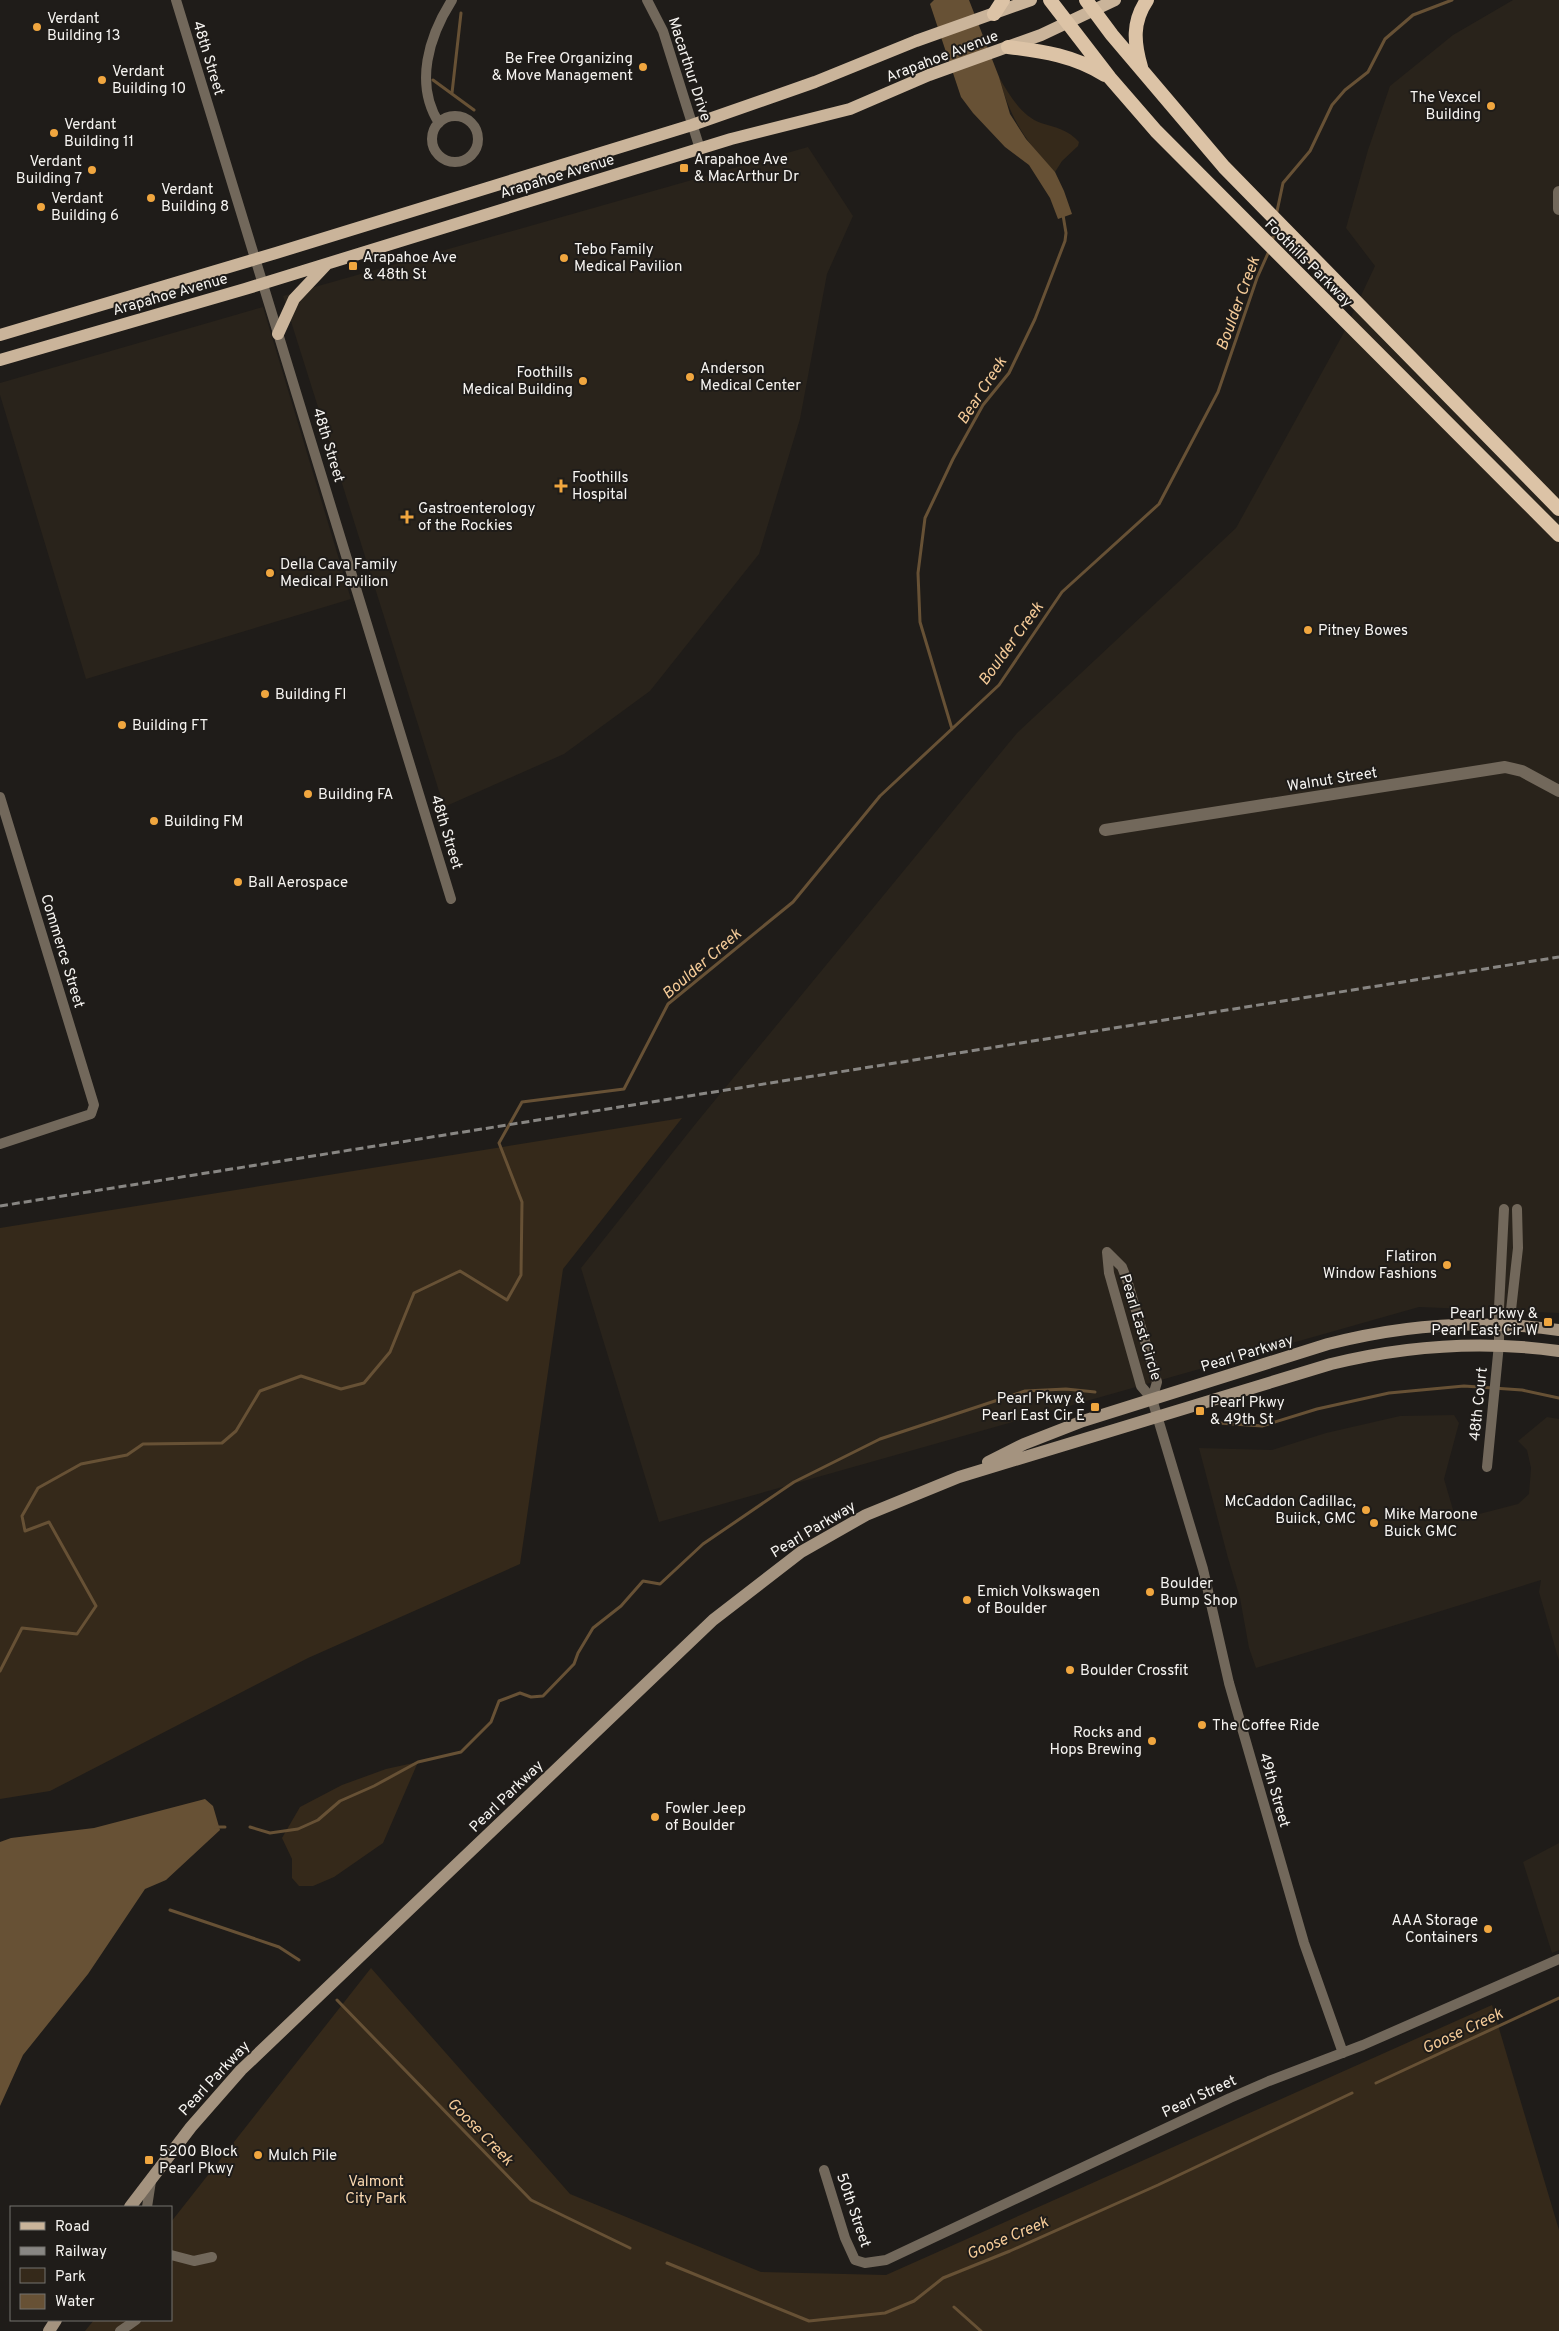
<svg xmlns="http://www.w3.org/2000/svg" width="1559" height="2331" font-family="Overpass,sans-serif">
	<style>
		.built { fill: #29231b }
		.green { fill: #35291a }
		.water { fill: #675135 }
		.lines { fill: none; stroke-linecap: round; stroke-linejoin: round }
		.stream { stroke: #675135; stroke-width: 3 }
		.minor { stroke: #72685b; stroke-width: 10 }
		.tertiary { stroke: #72685b; stroke-width: 12 }
		.secondary { stroke: #a4937f; stroke-width: 12 }
		.primary { stroke: #cab49a; stroke-width: 12 }
		.trunk { stroke: #dcc3a6; stroke-width: 14 }
		.rail { stroke: #888683; stroke-width: 3; stroke-dasharray: 8 4; stroke-linecap: butt }
		.poi-dot { fill: #f0a63f; stroke: #1f1c19; stroke-width: 2 }
		.labels { text-anchor: middle; stroke-width: 4; stroke-linejoin: round; paint-order: stroke }
		.poi-label { font-size: 15px; fill: #f6f4f1; stroke: #1f1c19; text-anchor: start }
		.street-label { font-size: 15px; fill: #f6f4f1; stroke: #1f1c19 }
		.park-label { font-size: 15px; fill: #f9d7af; stroke: #1f1c19 }
		.water-label { font-size: 16px; font-style: italic; fill: #f5cb98; stroke: #1f1c19 }
	</style>
	<rect width="100%" height="100%" fill="#1f1c19"/>
	<path class="built" d="M1513 0H1559V1313L1419 1307 659 1522 581 1268 697 1122 1017 733 1236 528 1342 336 1375 266 1346 228 1368 150 1390 86 1453 35Z
		M808 147 853 216 827 274 800 419 759 554 650 691 564 754 444 807 283 296Z
		M263 307 351 599 86 679 0 395V383Z
		M1454 1415 1459 1423 1444 1479 1456 1520 1518 1504 1529 1494 1531 1468 1527 1450 1518 1441 1547 1417 1559 1419V1661L1539 1592 1541 1580 1256 1668 1249 1648 1240 1598 1228 1558 1199 1448 1272 1450 1326 1433 1400 1416Z
		M1559 1843V1950L1552 1953 1523 1862Z"/>
	<path class="green" d="M999 77C1008 93 1021 116 1041 123 1054 127 1069 130 1079 142L1078 146 1062 161 1055 172C1025 141 1010 118 999 77Z
		M682 1118 563 1269 520 1564 308 1658 50 1791 0 1799V1228Z
		M418 1762 383 1843 334 1877 313 1886H299L292 1878V1859L282 1838 300 1807 342 1785 386 1769Z
		M371 1968 570 2194 761 2272 886 2275 1492 2005 1559 2230V2331H85L94 2320H171V2222Z"/>
	<path class="water" d="M934 0H969L999 77 1010 114 1026 139 1055 172 1064 191 1072 214 1058 219 1050 198 1029 165 1005 147 973 113 961 97 930 4Z
		M205 1799 213 1806 220 1830 166 1880 145 1889 88 1974 23 2055 0 2106V1842L11 1838 94 1828Z"/>
	<g class="lines">
		<path class="stream" d="M433 80 474 110
			M452 93 461 13
			M1276 216 1283 183 1310 151 1332 105 1345 90 1368 72 1385 39 1413 15 1452 0
			M1272 243 1275 227
			M952 729 920 622 918 573 925 518 953 459 983 405 1009 373 1035 319 1065 241 1066 233 1063 215
			M1219 1423 1262 1426 1317 1409 1389 1393 1464 1386 1522 1390 1559 1398
			M0 1671 22 1628 77 1634 96 1606 49 1522 25 1531 22 1516 38 1488 81 1464 127 1455 143 1444 222 1443 236 1431 260 1391 301 1376 341 1389 364 1383 390 1352 414 1293 460 1271 507 1300 521 1275 522 1202 499 1143 522 1102 624 1089 668 1004 793 902 880 796 999 685 1062 592 1159 504 1218 392 1257 278 1269 251
			M216 1827H225
			M250 1827 270 1833 298 1829 318 1820 340 1801 374 1786 418 1762 461 1752 491 1722 499 1701 520 1693 531 1697 543 1696 574 1664 578 1653 593 1628 621 1606 643 1581 660 1584 703 1544 794 1482 880 1439 1025 1391 1066 1389 1095 1392
			M170 1910 279 1947 299 1960
			M337 2000 531 2200 630 2248
			M1376 2083 1559 1998
			M667 2263 809 2321 885 2313 914 2301 943 2278 1010 2251 1158 2185 1352 2093
			M954 2307 981 2331"/>
		<path class="minor" d="M176 0 451 899
			M647 0 663 31 700 149
			M432 139a23 23 0 1 1 46 0a23 23 0 1 1-46 0Z
			M439 123C414 84 429 36 452 0
			M0 797 94 1105 91 1114 0 1144
			M1107 1252 1109 1273 1141 1386 1152 1399 1203 1569 1229 1683 1304 1943 1343 2053
			M1107 1252 1122 1267 1127 1280 1157 1382 1152 1399
			M1501 1323 1511 1310 1518 1248 1517 1209
			M1487 1467 1499 1344V1308L1504 1209
			M824 2170 845 2238 855 2260 865 2263 886 2260 1230 2098 1269 2081 1363 2045 1559 1959
			M147 2207 151 2181
			M171 2255 194 2261 212 2257
			M120 2331 136 2320"/>
		<path class="tertiary" d="M1559 192V209
			M1105 830 1505 767 1522 771 1559 791"/>
		<path class="secondary" d="M988 1462 1024 1444 1083 1421 1328 1344C1405 1324 1480 1319 1559 1330
			M130 2207 191 2127 241 2070 713 1620 801 1552 866 1515 959 1477 1331 1364C1408 1345 1481 1340 1559 1351
			M49 2331 56 2320"/>
		<path class="primary" d="M278 334 294 299 326 265
			M0 335 276 253 692 125 815 82 916 41 1031 0
			M0 360 245 289 731 139 850 109 929 75 1041 35 1115 0"/>
		<path class="trunk" d="M1050 0 1110 78 1156 131 1559 535
			M1086 0 1112 35 1224 167 1559 509
			M994 14 1003 0
			M1008 47C1043 51 1075 56 1105 75
			M1141 67C1134 43 1132 22 1147 0"/>
		<path class="rail" d="M0 1206 1559 957"/>
	</g>
	<g class="poi-dot">
		<circle cx="37" cy="27" r="5"/>
		<circle cx="643" cy="67" r="5"/>
		<circle cx="102" cy="80" r="5"/>
		<circle cx="1491" cy="106" r="5"/>
		<circle cx="54" cy="133" r="5"/>
		<rect x="679" y="163" width="10" height="10" rx="2.5"/>
		<circle cx="92" cy="170" r="5"/>
		<circle cx="151" cy="198" r="5"/>
		<circle cx="41" cy="207" r="5"/>
		<circle cx="564" cy="258" r="5"/>
		<rect x="348" y="261" width="10" height="10" rx="2.5"/>
		<circle cx="690" cy="377" r="5"/>
		<circle cx="583" cy="381" r="5"/>
		<path d="M558.5 478.5h5v5h5v5h-5v5h-5v-5h-5v-5h5z"/>
		<path d="M404.5 509.5h5v5h5v5h-5v5h-5v-5h-5v-5h5z"/>
		<circle cx="270" cy="573" r="5"/>
		<circle cx="1308" cy="630" r="5"/>
		<circle cx="265" cy="694" r="5"/>
		<circle cx="122" cy="725" r="5"/>
		<circle cx="308" cy="794" r="5"/>
		<circle cx="154" cy="821" r="5"/>
		<circle cx="238" cy="882" r="5"/>
		<circle cx="1447" cy="1265" r="5"/>
		<rect x="1543" y="1317" width="10" height="10" rx="2.5"/>
		<rect x="1090" y="1402" width="10" height="10" rx="2.5"/>
		<rect x="1195" y="1406" width="10" height="10" rx="2.5"/>
		<circle cx="1366" cy="1510" r="5"/>
		<circle cx="1374" cy="1523" r="5"/>
		<circle cx="1150" cy="1592" r="5"/>
		<circle cx="967" cy="1600" r="5"/>
		<circle cx="1070" cy="1670" r="5"/>
		<circle cx="1202" cy="1725" r="5"/>
		<circle cx="1152" cy="1741" r="5"/>
		<circle cx="655" cy="1817" r="5"/>
		<circle cx="1488" cy="1929" r="5"/>
		<circle cx="258" cy="2155" r="5"/>
		<rect x="144" y="2155" width="10" height="10" rx="2.5"/>
	</g>
	<g class="labels">
		<g class="poi-label">
			<text x="47" y="23">Verdant<tspan x="47" dy="17">Building 13</tspan></text>
			<text x="633" y="63" text-anchor="end">Be Free Organizing<tspan x="633" dy="17">&amp; Move Management</tspan></text>
			<text x="112" y="76">Verdant<tspan x="112" dy="17">Building 10</tspan></text>
			<text x="1481" y="102" text-anchor="end">The Vexcel<tspan x="1481" dy="17">Building</tspan></text>
			<text x="64" y="129">Verdant<tspan x="64" dy="17">Building 11</tspan></text>
			<text x="694" y="164">Arapahoe Ave<tspan x="694" dy="17">&amp; MacArthur Dr</tspan></text>
			<text x="82" y="166" text-anchor="end">Verdant<tspan x="82" dy="17">Building 7</tspan></text>
			<text x="161" y="194">Verdant<tspan x="161" dy="17">Building 8</tspan></text>
			<text x="51" y="203">Verdant<tspan x="51" dy="17">Building 6</tspan></text>
			<text x="574" y="254">Tebo Family<tspan x="574" dy="17">Medical Pavilion</tspan></text>
			<text x="363" y="262">Arapahoe Ave<tspan x="363" dy="17">&amp; 48th St</tspan></text>
			<text x="700" y="373">Anderson<tspan x="700" dy="17">Medical Center</tspan></text>
			<text x="573" y="377" text-anchor="end">Foothills<tspan x="573" dy="17">Medical Building</tspan></text>
			<text x="572" y="482">Foothills<tspan x="572" dy="17">Hospital</tspan></text>
			<text x="418" y="513">Gastroenterology<tspan x="418" dy="17">of the Rockies</tspan></text>
			<text x="280" y="569">Della Cava Family<tspan x="280" dy="17">Medical Pavilion</tspan></text>
			<text x="1318" y="635">Pitney Bowes</text>
			<text x="275" y="699">Building FI</text>
			<text x="132" y="730">Building FT</text>
			<text x="318" y="799">Building FA</text>
			<text x="164" y="826">Building FM</text>
			<text x="248" y="887">Ball Aerospace</text>
			<text x="1437" y="1261" text-anchor="end">Flatiron<tspan x="1437" dy="17">Window Fashions</tspan></text>
			<text x="1538" y="1318" text-anchor="end">Pearl Pkwy &amp;<tspan x="1538" dy="17">Pearl East Cir W</tspan></text>
			<text x="1085" y="1403" text-anchor="end">Pearl Pkwy &amp;<tspan x="1085" dy="17">Pearl East Cir E</tspan></text>
			<text x="1210" y="1407">Pearl Pkwy<tspan x="1210" dy="17">&amp; 49th St</tspan></text>
			<text x="1356" y="1506" text-anchor="end">McCaddon Cadillac,<tspan x="1356" dy="17">Buiick, GMC</tspan></text>
			<text x="1384" y="1519">Mike Maroone<tspan x="1384" dy="17">Buick GMC</tspan></text>
			<text x="1160" y="1588">Boulder<tspan x="1160" dy="17">Bump Shop</tspan></text>
			<text x="977" y="1596">Emich Volkswagen<tspan x="977" dy="17">of Boulder</tspan></text>
			<text x="1080" y="1675">Boulder Crossfit</text>
			<text x="1212" y="1730">The Coffee Ride</text>
			<text x="1142" y="1737" text-anchor="end">Rocks and<tspan x="1142" dy="17">Hops Brewing</tspan></text>
			<text x="665" y="1813">Fowler Jeep<tspan x="665" dy="17">of Boulder</tspan></text>
			<text x="1478" y="1925" text-anchor="end">AAA Storage<tspan x="1478" dy="17">Containers</tspan></text>
			<text x="159" y="2156">5200 Block<tspan x="159" dy="17">Pearl Pkwy</tspan></text>
			<text x="268" y="2160">Mulch Pile</text>
		</g>
		<g class="street-label">
			<text transform="translate(942 56) rotate(-21)" y="5">Arapahoe Avenue</text>
			<text transform="translate(209 58) rotate(73)" y="5">48th Street</text>
			<text transform="translate(690 69) rotate(72)" y="5">Macarthur Drive</text>
			<text transform="translate(557 176) rotate(-17)" y="5">Arapahoe Avenue</text>
			<text transform="translate(1309 263) rotate(45)" y="5">Foothills Parkway</text>
			<text transform="translate(170 294) rotate(-16)" y="5">Arapahoe Avenue</text>
			<text transform="translate(329 445) rotate(73)" y="5">48th Street</text>
			<text transform="translate(1332 779) rotate(-9)" y="5">Walnut Street</text>
			<text transform="translate(447 832) rotate(73)" y="5">48th Street</text>
			<text transform="translate(63 951) rotate(73)" y="5">Commerce Street</text>
			<text transform="translate(1141 1327) rotate(73)" y="5">Pearl East Circle</text>
			<text transform="translate(1247 1353) rotate(-17)" y="5">Pearl Parkway</text>
			<text transform="translate(1478 1404) rotate(-84)" y="5">48th Court</text>
			<text transform="translate(813 1529) rotate(-31)" y="5">Pearl Parkway</text>
			<text transform="translate(1275 1790) rotate(74)" y="5">49th Street</text>
			<text transform="translate(506 1796) rotate(-44)" y="5">Pearl Parkway</text>
			<text transform="translate(214 2078) rotate(-47)" y="5">Pearl Parkway</text>
			<text transform="translate(1199 2096) rotate(-25)" y="5">Pearl Street</text>
			<text transform="translate(854 2210) rotate(71)" y="5">50th Street</text>
		</g>
		<g class="park-label">
			<text x="376" y="2186">Valmont<tspan x="376" dy="17">City Park</tspan></text>
		</g>
		<g class="water-label">
			<text transform="translate(1237 303) rotate(-70)" y="6">Boulder Creek</text>
			<text transform="translate(981 390) rotate(-57)" y="6">Bear Creek</text>
			<text transform="translate(1010 643) rotate(-54)" y="6">Boulder Creek</text>
			<text transform="translate(701 963) rotate(-41)" y="6">Boulder Creek</text>
			<text transform="translate(1462 2030) rotate(-25)" y="6">Goose Creek</text>
			<text transform="translate(481 2131) rotate(46)" y="6">Goose Creek</text>
			<text transform="translate(1007 2237) rotate(-23)" y="6">Goose Creek</text>
		</g>
	</g>
	<rect x="10" y="2206" width="162" height="115" fill="#1f1c19" stroke="#75726f"/>
	<rect x="20" y="2222" width="25" height="8" fill="#cab49a" stroke="#75726f"/>
	<text x="55" y="2231" font-size="15" fill="#f6f4f1">Road</text>
	<rect x="20" y="2247" width="25" height="8" fill="#888683" stroke="#75726f"/>
	<text x="55" y="2256" font-size="15" fill="#f6f4f1">Railway</text>
	<rect x="20" y="2268" width="25" height="15" fill="#35291a" stroke="#75726f"/>
	<text x="55" y="2281" font-size="15" fill="#f6f4f1">Park</text>
	<rect x="20" y="2294" width="25" height="15" fill="#675135" stroke="#75726f"/>
	<text x="55" y="2306" font-size="15" fill="#f6f4f1">Water</text>
</svg>
